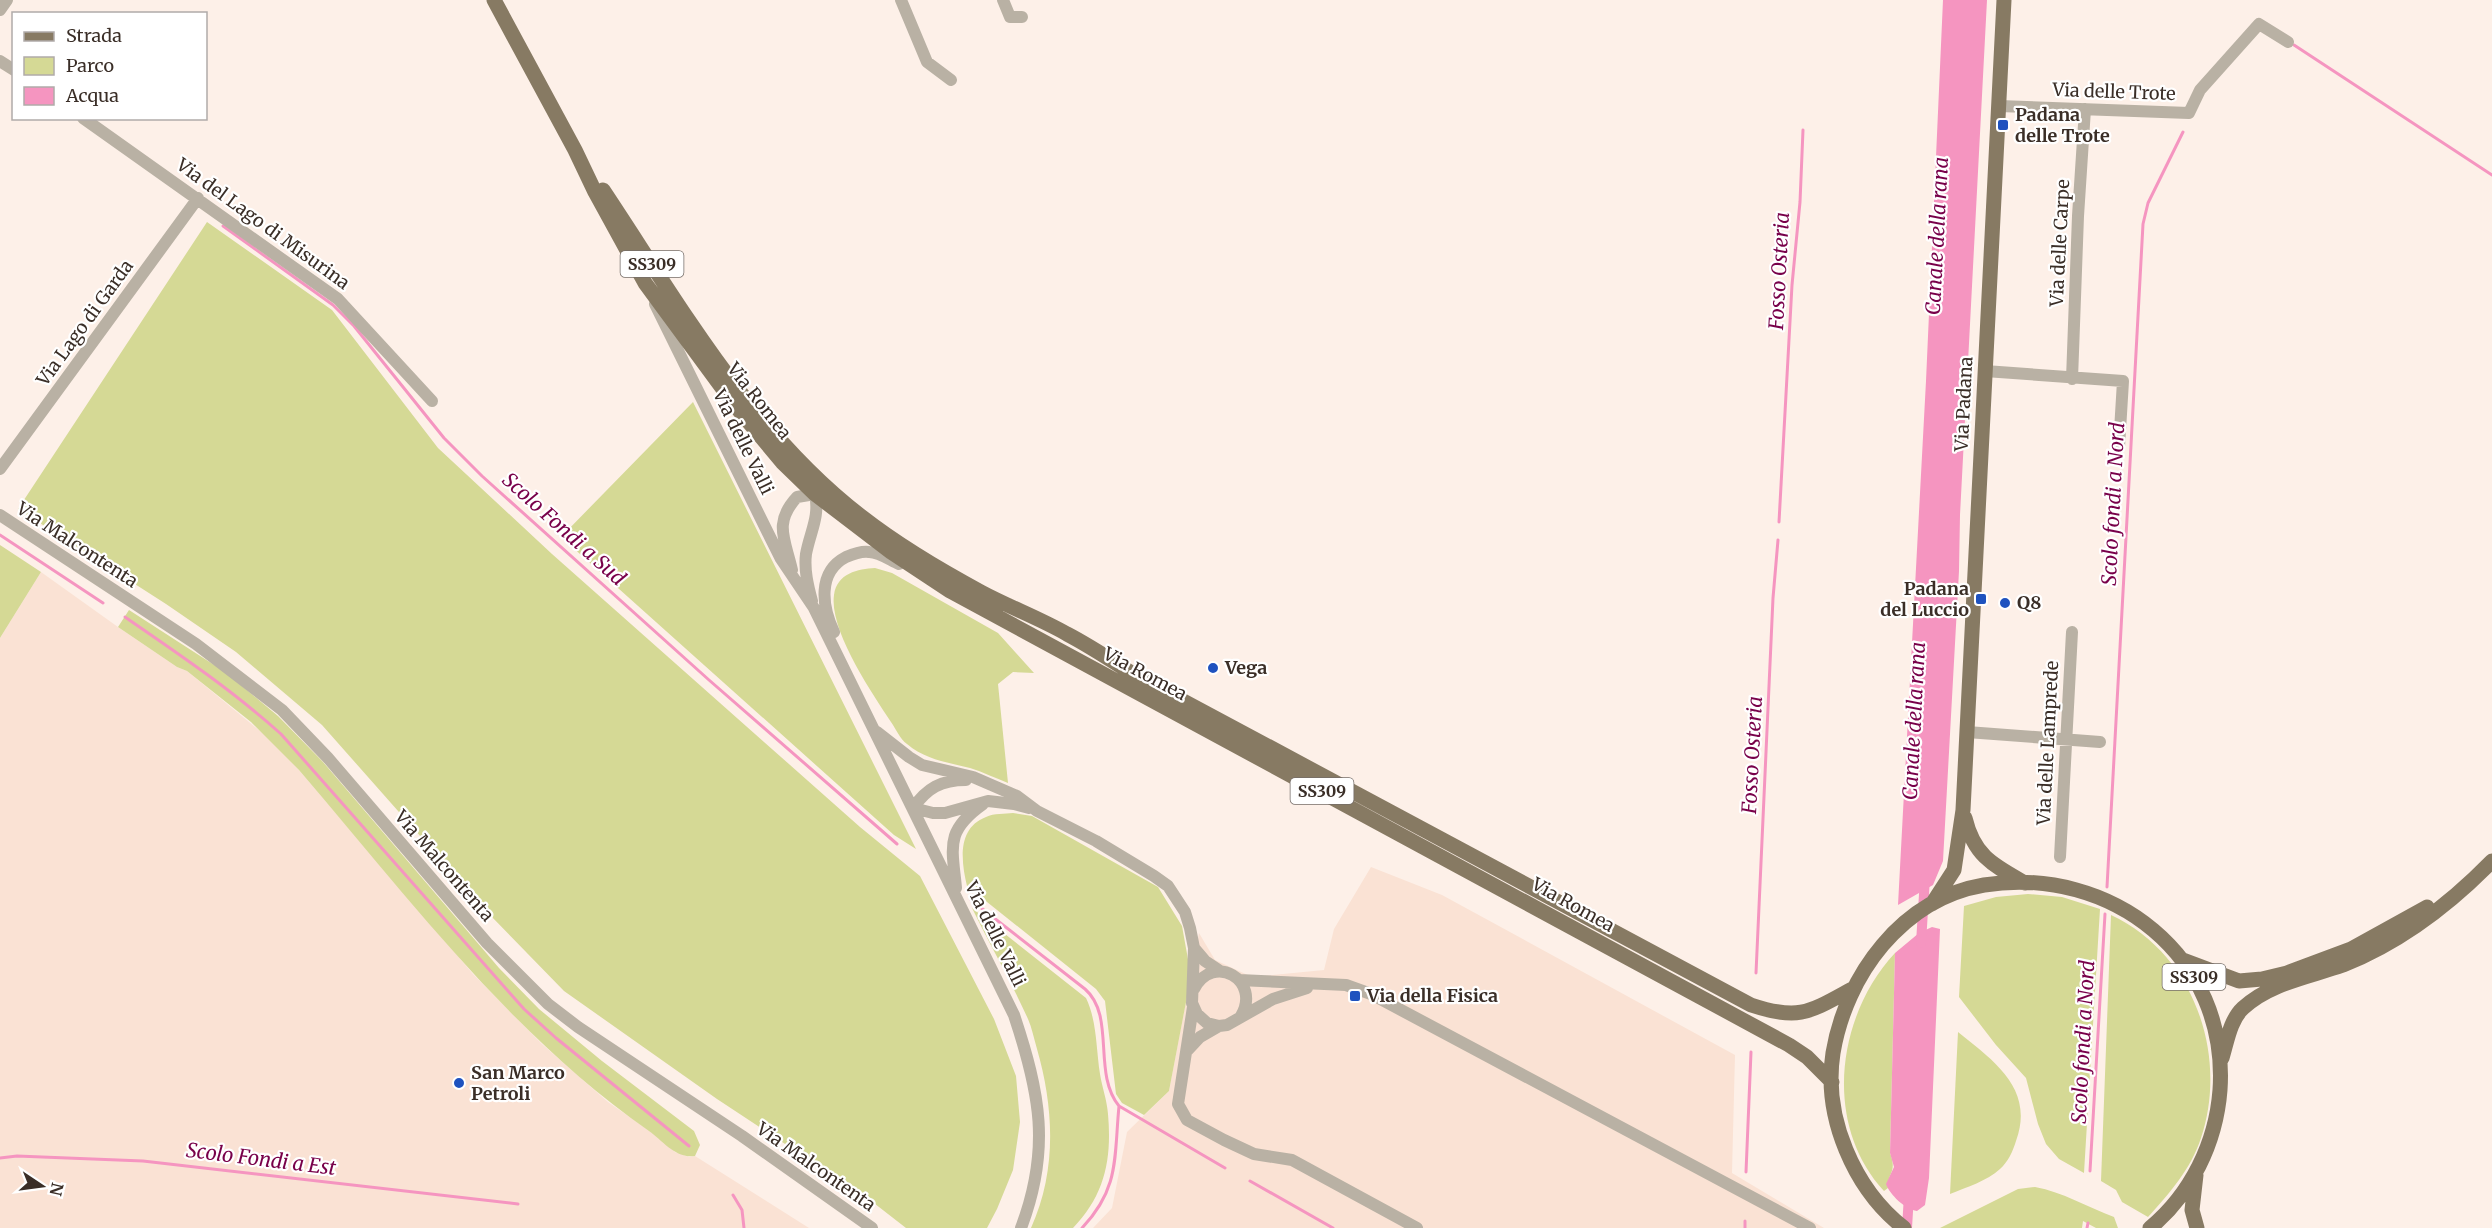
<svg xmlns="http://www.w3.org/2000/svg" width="2492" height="1228" font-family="Merriweather,serif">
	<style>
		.built { fill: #fae2d4 }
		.green { fill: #d5d995 }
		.water { fill: #f595c0 }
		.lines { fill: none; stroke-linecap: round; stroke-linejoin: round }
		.stream { stroke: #f595c0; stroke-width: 3 }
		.canal { stroke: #f595c0; stroke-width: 10 }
		.minor { stroke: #b9b1a4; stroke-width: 12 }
		.major { stroke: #877a63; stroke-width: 15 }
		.poi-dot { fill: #1e52bf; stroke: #fff; stroke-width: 2 }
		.labels { text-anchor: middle; stroke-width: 4.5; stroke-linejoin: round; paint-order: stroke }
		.shield { fill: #fff; stroke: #756d68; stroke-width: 1.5 }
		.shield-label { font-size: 16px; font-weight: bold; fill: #3a2e27 }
		.street-label { font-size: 18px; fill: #3a2e27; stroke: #fff }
		.poi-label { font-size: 18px; font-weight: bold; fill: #3a2e27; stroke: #fff; text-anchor: start }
		.water-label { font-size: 20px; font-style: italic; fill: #78014a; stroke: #fff }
	</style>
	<rect width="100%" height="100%" fill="#fdf0e8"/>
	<path class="built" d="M41 572 118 627 177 667 187 671 271 740 299 770 473 974 542 1044 608 1102 657 1136 675 1152 689 1157 695 1156 809 1228H0V638Z
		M1371 867 1442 895 1735 1055 1732 1173 1824 1228H1093L1112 1208 1127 1132 1169 1091 1199 933 1215 960 1252 977 1324 970 1334 929Z"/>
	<path class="green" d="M207 222 332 310 438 448 552 554 860 827 920 876 994 1019 1016 1076 1020 1122 1013 1170 997 1209 987 1228H906L870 1200 717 1099 564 991 490 915 322 725 236 652 166 604 18 509Z
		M693 402 916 849 894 835 561 537Z
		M0 545 41 572 0 638Z
		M875 568 892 573 998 633 1034 673 1013 672 998 684 1008 783C995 778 983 772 970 768 947 762 926 760 907 744 900 739 896 729 891 722 872 693 829 630 834 595 837 573 858 569 875 568Z
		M129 610 225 672 278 716 323 762 499 968 539 1009 602 1061 694 1131 700 1145 695 1156C676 1159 663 1141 649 1131 510 1034 408 897 299 770L251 722 187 671 177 667 118 627Z
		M1013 813 1032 816 1158 887 1182 926 1191 976 1169 1091 1144 1115 1122 1103 1116 1094 1105 1001 1096 989 967 886C961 861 957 828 986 817 994 813 1005 814 1013 813Z
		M2028 894 2062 897 2100 909 2084 1173 2059 1159 2046 1144 2038 1124 2026 1078 1996 1045 1959 997 1964 906 1996 897Z
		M972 908 1086 998C1097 1021 1096 1048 1100 1074 1102 1087 1107 1100 1108 1114 1112 1159 1105 1195 1073 1228H1031C1057 1171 1054 1108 1037 1049 1034 1039 1032 1028 1028 1019 1011 981 990 945 972 908Z
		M2111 915C2193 953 2229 1054 2201 1138 2191 1169 2169 1194 2148 1217L2122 1202 2116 1190 2101 1181Z
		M1895 953 1890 1153C1898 1173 1886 1174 1888 1188L1884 1191C1822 1124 1837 1015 1895 953Z
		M1958 1032C1994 1061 2035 1089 2016 1141 2013 1151 2008 1162 2000 1169 1987 1181 1967 1187 1950 1194Z
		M2035 1187C2063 1192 2087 1207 2114 1217L2118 1228H2096L2083 1221 2082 1228H1940L2018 1189Z"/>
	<path class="water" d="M1943 0H1987L1960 515 1959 571 1943 861 1933 885 1898 905 1926 381Z
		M1932 927 1940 929 1929 1178 1925 1205 1917 1211C1905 1209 1890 1195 1886 1184L1894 1167 1890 1153 1895 953 1919 933Z"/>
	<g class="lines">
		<path class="stream" d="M2294 45 2492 175
			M223 226 333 305 354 326 444 438 482 476 709 680 897 844
			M1779 522 1792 285 1800 202 1803 130
			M0 535 103 603
			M125 617C179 654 232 690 281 734L524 1009 556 1038 689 1146
			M2107 887 2143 224 2148 203 2183 132
			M971 900 1085 989C1116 1016 1092 1073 1119 1106L1225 1168
			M1756 973 1773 598 1778 540
			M0 1158 17 1156 143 1161 518 1204
			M2090 1171 2105 914
			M1746 1172 1751 1052
			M1250 1181 1333 1228
			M733 1195 742 1210 744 1228
			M1082 1228C1120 1188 1114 1157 1119 1106
			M1745 1228V1221
			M2087 1228 2088 1223"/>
		<path class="canal" d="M1921 943 1925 878
			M1907 1228 1909 1195"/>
		<path class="minor" d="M901 0 927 62 951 80
			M1003 0 1010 17H1022
			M0 10 7 0
			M0 61 14 70
			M1999 106 2189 113 2200 90 2259 24 2288 42
			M83 118 338 299 432 401
			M655 304 770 537 781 559 814 608 1014 1015C1040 1093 1051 1149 1021 1228
			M1985 371 2123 381 2119 447
			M2072 379 2078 216 2085 109
			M0 469 198 198
			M0 515 196 644 282 710 328 758 487 943 548 1004 578 1027 742 1136 872 1228
			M792 570C785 539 773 523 797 497L815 494
			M812 601C808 586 804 570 806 554 810 532 820 517 815 494L819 490
			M834 632C822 607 817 572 846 557 853 554 861 551 869 552 879 552 890 560 899 564
			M877 732 909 757 922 765 973 777 1017 796 1037 811 1096 841 1154 876 1168 886 1185 912 1190 928 1194 948 1192 1003 1197 1014 1207 1023 1219 1026 1227 1025 1273 999 1307 988
			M1967 732 2100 742
			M913 808 933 813H945L988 801 1014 804 1029 808
			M913 808C927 788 941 780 966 780
			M2060 857 2072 632
			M956 888C952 846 945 831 983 804
			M1194 948 1205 961 1220 971
			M1239 980 1346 985 1371 994 1810 1228
			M1194 989C1213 952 1262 980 1241 1016
			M1193 1007 1178 1104 1187 1120 1224 1140 1254 1154 1292 1160 1417 1228
			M1186 1052 1200 1037 1219 1026"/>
		<path class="major" d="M494 0 575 150 595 192 645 283 737 408 782 462 815 494 891 552 950 591 1789 1045 1807 1057 1832 1082
			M603 190C679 304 751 432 862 517 898 545 940 570 981 592 1009 607 1039 618 1067 634 1090 646 1111 660 1133 674L1751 1005C1799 1021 1810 1012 1852 989
			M1965 818C1974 856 1993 865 2025 883
			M1932 904 1954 870 1963 810 2004 0
			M2183 960 2239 981 2262 979 2287 973 2351 949 2427 907
			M2222 1058C2227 1042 2230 1020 2243 1008 2270 983 2309 977 2343 965 2401 942 2449 905 2492 861
			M2196 1175 2192 1210 2197 1228
			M1904 1228C1854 1189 1823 1117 1833 1053 1846 975 1902 899 1984 885 2112 865 2229 957 2220 1090 2216 1143 2191 1194 2150 1228"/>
	</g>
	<g class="poi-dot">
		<rect x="1997" y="119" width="12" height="12" rx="3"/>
		<rect x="1975" y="593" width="12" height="12" rx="3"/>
		<circle cx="2005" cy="603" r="6"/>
		<circle cx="1213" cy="668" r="6"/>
		<rect x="1349" y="990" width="12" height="12" rx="3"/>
		<circle cx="459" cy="1083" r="6"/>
	</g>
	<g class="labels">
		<g class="shield">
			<rect x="620.5" y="251" width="63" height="26" rx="4.5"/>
			<rect x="1290.5" y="778" width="63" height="26" rx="4.5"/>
			<rect x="2162.5" y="964" width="63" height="26" rx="4.5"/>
		</g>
		<g class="shield-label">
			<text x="652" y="270">SS309</text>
			<text x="1322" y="797">SS309</text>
			<text x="2194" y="983">SS309</text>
		</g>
		<g class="street-label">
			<text transform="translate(2114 92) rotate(2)" y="6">Via delle Trote</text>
			<text transform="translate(263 224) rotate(36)" y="6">Via del Lago di Misurina</text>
			<text transform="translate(2060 243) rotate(-87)" y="6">Via delle Carpe</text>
			<text transform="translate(85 323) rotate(-54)" y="6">Via Lago di Garda</text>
			<text transform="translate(759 401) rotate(52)" y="6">Via Romea</text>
			<text transform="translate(1964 404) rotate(-87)" y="6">Via Padana</text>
			<text transform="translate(743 442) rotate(64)" y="6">Via delle Valli</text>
			<text transform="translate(77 545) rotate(33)" y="6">Via Malcontenta</text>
			<text transform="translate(1145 674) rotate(28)" y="6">Via Romea</text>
			<text transform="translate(2048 743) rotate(-87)" y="6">Via delle Lamprede</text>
			<text transform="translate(444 866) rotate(49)" y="6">Via Malcontenta</text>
			<text transform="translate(1573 905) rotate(29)" y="6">Via Romea</text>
			<text transform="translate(995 934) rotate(64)" y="6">Via delle Valli</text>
			<text transform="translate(816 1167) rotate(35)" y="6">Via Malcontenta</text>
		</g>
		<g class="poi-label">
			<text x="2015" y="121">Padana<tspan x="2015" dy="21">delle Trote</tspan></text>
			<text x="1969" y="595" text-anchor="end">Padana<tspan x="1969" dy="21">del Luccio</tspan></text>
			<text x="2017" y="609">Q8</text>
			<text x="1225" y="674">Vega</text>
			<text x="1367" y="1002">Via della Fisica</text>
			<text x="471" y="1079">San Marco<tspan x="471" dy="21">Petroli</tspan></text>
		</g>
		<g class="water-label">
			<text transform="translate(1937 236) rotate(-87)" y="7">Canale della rana</text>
			<text transform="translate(1779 271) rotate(-87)" y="7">Fosso Osteria</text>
			<text transform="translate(2113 504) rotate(-87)" y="7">Scolo fondi a Nord</text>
			<text transform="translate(564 529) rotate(42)" y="7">Scolo Fondi a Sud</text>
			<text transform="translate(1914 721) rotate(-87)" y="7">Canale della rana</text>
			<text transform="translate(1752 755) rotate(-87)" y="7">Fosso Osteria</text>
			<text transform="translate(2083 1042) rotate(-87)" y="7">Scolo fondi a Nord</text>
			<text transform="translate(261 1159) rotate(7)" y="7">Scolo Fondi a Est</text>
		</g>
	</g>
	<rect x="12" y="12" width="195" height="108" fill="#ffffff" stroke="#b0aba9" stroke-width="1.5"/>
	<rect x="24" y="32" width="30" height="9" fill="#877a63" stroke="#b0aba9" stroke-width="1.5"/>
	<text x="66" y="42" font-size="18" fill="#3a2e27">Strada</text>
	<rect x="24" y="57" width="30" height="18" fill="#d5d995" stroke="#b0aba9" stroke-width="1.5"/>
	<text x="66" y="72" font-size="18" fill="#3a2e27">Parco</text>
	<rect x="24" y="87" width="30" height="18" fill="#f595c0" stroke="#b0aba9" stroke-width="1.5"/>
	<text x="66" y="102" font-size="18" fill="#3a2e27">Acqua</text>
	<g transform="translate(42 1186) rotate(103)" stroke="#ffffff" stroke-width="4.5" paint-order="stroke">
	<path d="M0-4.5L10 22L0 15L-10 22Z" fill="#3a2e27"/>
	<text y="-9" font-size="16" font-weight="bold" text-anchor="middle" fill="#3a2e27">N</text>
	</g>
</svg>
